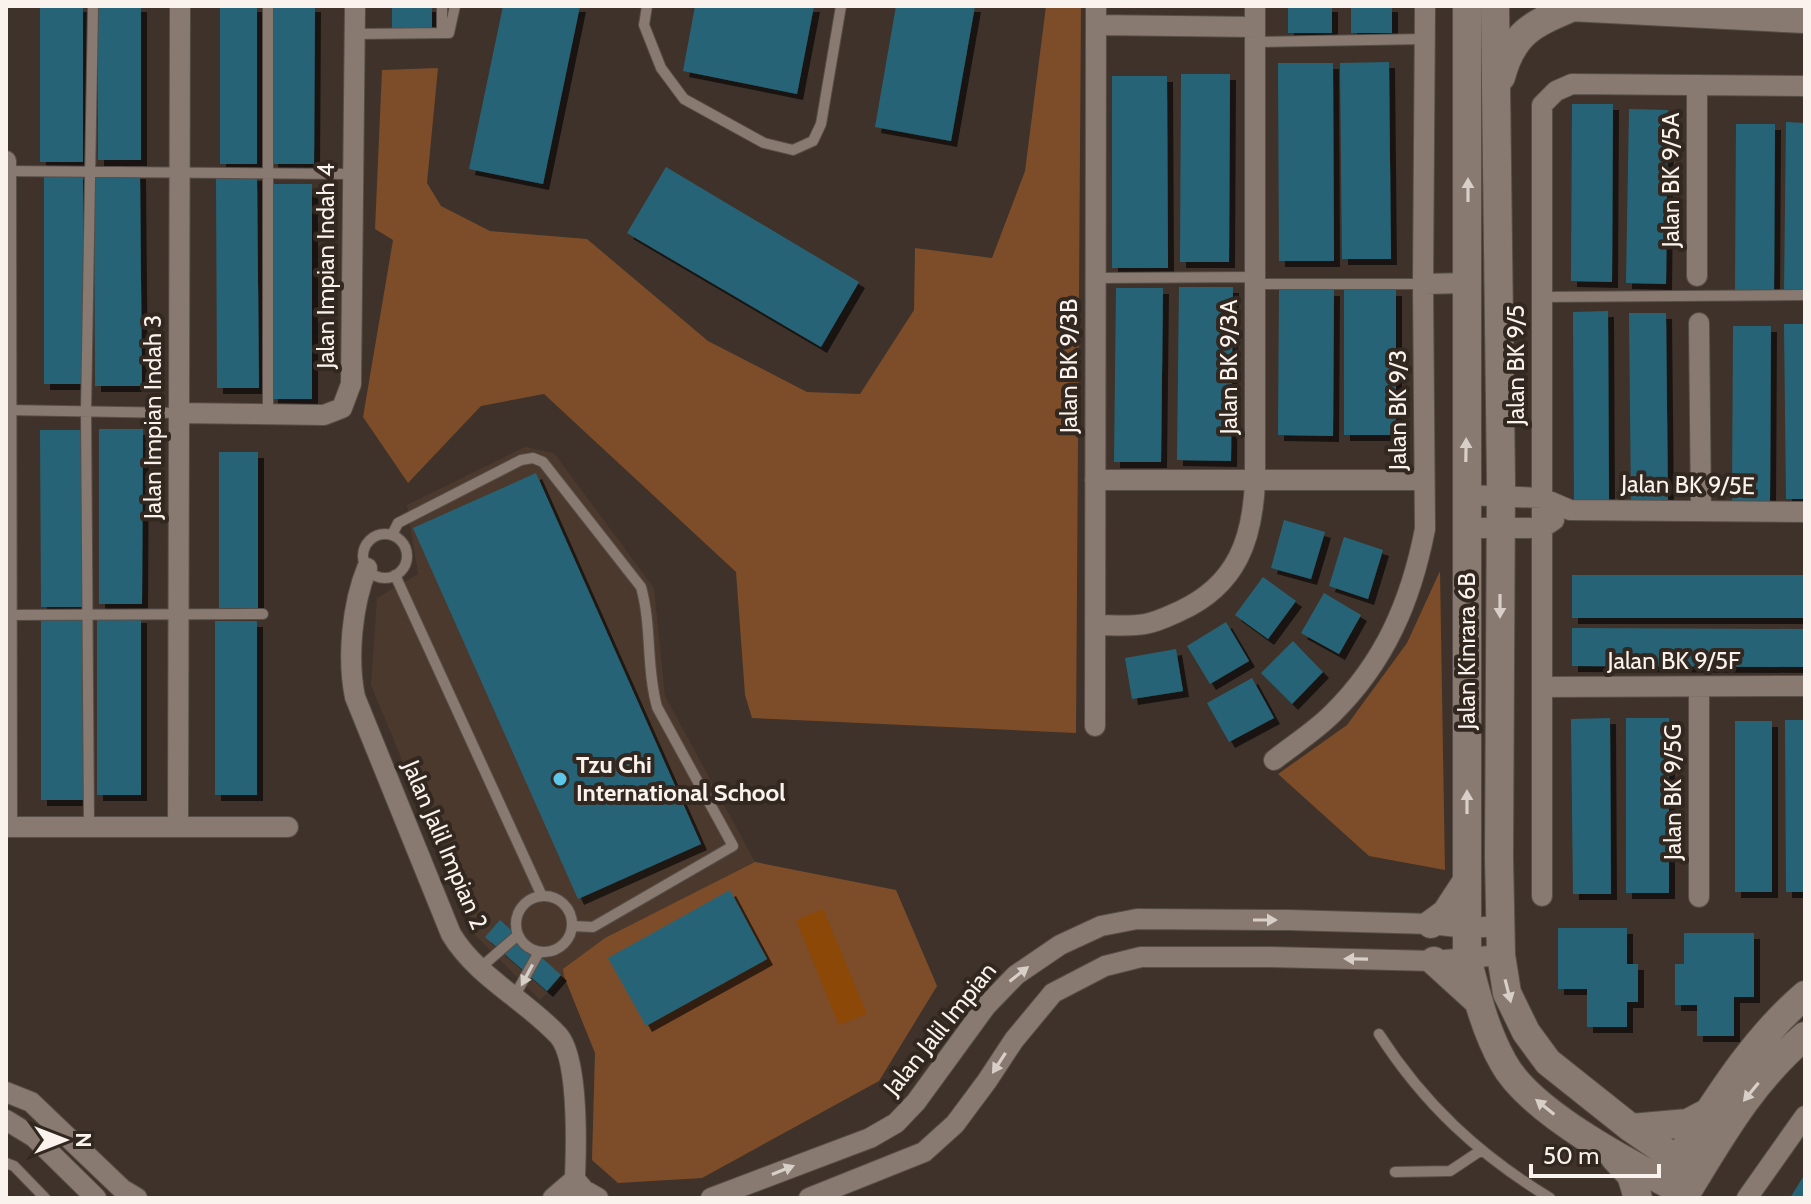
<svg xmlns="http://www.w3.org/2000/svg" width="1811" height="1204" font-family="Cabin,sans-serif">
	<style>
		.built { fill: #4b392e }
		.green { fill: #7d4c29 }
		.water { fill: #8c4807 }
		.building { fill: #276476; filter: url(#shadow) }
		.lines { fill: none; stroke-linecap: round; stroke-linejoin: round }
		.lane-casing { stroke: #574e47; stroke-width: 12 }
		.street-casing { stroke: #574e47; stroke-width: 22 }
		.secondary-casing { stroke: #574e47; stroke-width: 30 }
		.lane { stroke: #887a71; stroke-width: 10 }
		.street { stroke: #887a71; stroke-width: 20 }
		.secondary { stroke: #887a71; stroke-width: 28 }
		.oneway { fill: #d8cfc8 }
		.poi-dot { fill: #5cc7e8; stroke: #332820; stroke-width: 3 }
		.labels { text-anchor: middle; stroke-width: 8; stroke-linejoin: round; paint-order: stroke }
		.street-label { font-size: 24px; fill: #faf3ed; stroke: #332820 }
		.poi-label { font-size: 24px; font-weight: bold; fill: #faf3ed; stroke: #332820; text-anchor: start }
	</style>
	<defs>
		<filter id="shadow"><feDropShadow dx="6" dy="6" stdDeviation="0" flood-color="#0009"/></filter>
	</defs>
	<rect width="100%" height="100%" fill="#3e322a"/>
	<path class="built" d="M525 447 554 453 654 588 665 696 755 862 896 890 937 986 879 1081 702 1178 618 1183 592 1160 595 1053 564 977 540 1000 474 934 371 685 377 598 418 574 407 505Z"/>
	<path class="green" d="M1046 6H1081L1076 733 752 718 745 695 736 572 544 394 481 406 408 483 363 417 393 240 375 229 382 70 438 68 427 183 441 206 490 231 587 239 708 341 807 392 860 394 914 310 915 248 992 258 1025 171Z
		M1440 571 1445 870 1369 856 1278 774 1347 725 1407 643Z
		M755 862 896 890 937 986 879 1081 702 1178 618 1183 592 1160 595 1053 564 976 563 969 605 938Z"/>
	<path class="water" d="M823 909 867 1014 839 1025 796 920Z"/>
	<path class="building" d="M40 6H83V162H40Z
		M98 6H141V160H98Z
		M220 6H257V164H220Z
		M273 6H315L314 164H272Z
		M392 6H432V28H392Z
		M503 6H580L543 184 469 169Z
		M695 6H814L797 94 683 71Z
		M896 6H975L951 141 875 127Z
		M1288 6H1332V33H1288Z
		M1351 6H1392V33H1351Z
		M1389 62 1391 259H1342L1340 63Z
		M1278 63H1333L1334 261H1279Z
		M1181 74H1230L1229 262H1180Z
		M1112 76H1167L1168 268H1112Z
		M1572 104H1613L1612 282 1571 281Z
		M1629 109 1668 110 1666 284 1626 283Z
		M1786 122 1805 123V293H1784Z
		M1736 124H1775L1774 295 1735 294Z
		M666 167 859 282 821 347 627 233Z
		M94 173H140L142 386H95Z
		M44 174H83L84 384H44Z
		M216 175H257L259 388H217Z
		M272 184H312V399H272Z
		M1179 287H1233L1231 461 1177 460Z
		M1116 288H1163L1161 462H1114Z
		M1279 290H1334L1333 436 1278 435Z
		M1344 290H1396V435H1344Z
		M1608 311 1609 502H1574L1573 312Z
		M1629 313H1666L1668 505H1631Z
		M1784 324H1805V499H1786Z
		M1733 326H1771L1770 501H1732Z
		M99 429H143L142 604H99Z
		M40 430H82L83 607H41Z
		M219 452H258V608H219Z
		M536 473 701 844 578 899 413 528Z
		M1284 520 1325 532 1311 579 1271 568Z
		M1344 537 1383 550 1368 599 1329 586Z
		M1572 575H1805V618H1572Z
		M1263 577 1296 601 1268 639 1235 615Z
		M1324 593 1361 615 1339 654 1301 633Z
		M97 617H141V795H97Z
		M41 619H83V800H41Z
		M215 621H257V795H215Z
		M1226 622 1249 661 1210 684 1187 646Z
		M1572 628 1805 629V667L1572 666Z
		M1293 641 1323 672 1292 704 1261 673Z
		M1176 649 1183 691 1132 699 1125 658Z
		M1252 678 1274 718 1229 742 1207 703Z
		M1610 718 1611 894H1573L1571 719Z
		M1626 718H1669V893H1626Z
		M1785 720H1805V892H1786Z
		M1735 721H1772V892H1735Z
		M730 890 767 959 646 1026 608 958Z
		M500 920 561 975 547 991 485 937Z
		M1558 928H1627V964H1638V1002H1627V1027H1587V989H1558Z
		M1684 933H1754V997H1734V1036H1697V1005H1675V964H1684Z
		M1805 1174V1198H1790Z"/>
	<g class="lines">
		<g class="lane-casing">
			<path id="lane" d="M647 6 644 25 661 68 684 99 764 143 793 150 813 141 821 124 841 6
				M442 33V6
				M355 34 449 33 455 6
				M1255 42 1425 39
				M6 171 353 174
				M1095 278 1255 277
				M1255 284H1423
				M1542 297 1805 295
				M6 410 179 413
				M268 415V6
				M363 556a22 22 0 1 1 44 0a22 22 0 1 1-44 0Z
				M392 535 398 523 521 460 533 458 543 462 641 587C652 626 646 667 657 707L733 846 593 927 572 926
				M395 575 542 896
				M6 615 263 614
				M89 827 86 411 93 6
				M516 924a28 28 0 1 1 56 0a28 28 0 1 1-56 0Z
				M480 968 518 935
				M514 997 539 952
				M1379 1034C1424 1104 1479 1155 1550 1198
				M6 1163 14 1166 45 1198
				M1395 1172 1450 1171 1480 1151"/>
		</g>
		<g class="street-casing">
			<path id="street" d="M1096 25 1255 27
				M6 161 7 827
				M1697 276V85
				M1423 284 1468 283
				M1699 323 1701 511
				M179 413 324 415 342 408 351 384 355 6
				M1095 480H1424
				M1466 495 1542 498 1570 510 1805 512
				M1466 528H1542L1554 520
				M367 568C352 605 347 658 355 697L451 934C476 976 524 999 558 1035 581 1060 576 1162 574 1198
				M1095 625C1111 625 1129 627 1145 624 1157 622 1169 616 1180 611 1237 585 1253 539 1255 480V6
				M1543 687 1805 686
				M1095 726 1096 6
				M1274 760C1293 745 1315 731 1332 714 1385 662 1411 601 1425 529L1423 284 1425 6
				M6 827H288
				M178 827 180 6
				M1542 896V105L1556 91 1572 84 1805 86
				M1699 897V687
				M6 1092 31 1102 122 1189 137 1198
				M6 1120 34 1137 96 1198
				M553 1198 575 1179 584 1190 598 1198
				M711 1198 870 1138 896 1123 916 1102 986 1006 1016 975 1060 945 1101 926 1137 919 1288 920 1431 924 1467 928 1501 926
				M809 1198 924 1152 955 1124 987 1081 1014 1040 1053 993 1105 966 1141 957H1270L1434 961 1501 955
				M1747 1198 1805 1116"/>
		</g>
		<g class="secondary-casing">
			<path id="secondary" d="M1467 6V958C1476 993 1485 1030 1503 1062 1530 1113 1635 1167 1686 1193
				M1495 6 1501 483 1499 858 1501 955 1507 993 1526 1032 1548 1062 1631 1128 1698 1174
				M1550 6 1805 19
				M1501 77C1513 32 1533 24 1573 7
				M1431 924 1446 913 1467 881
				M1434 961 1479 1002
				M1631 1128 1688 1123 1707 1113
				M1615 1158 1631 1175 1638 1198
				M1669 1173C1710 1111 1748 1044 1805 995
				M1690 1187C1724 1131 1754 1079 1805 1036"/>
		</g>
		<use href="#lane" class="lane"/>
		<use href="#street" class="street"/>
		<use href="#secondary" class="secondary"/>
	</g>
	<defs><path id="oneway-solid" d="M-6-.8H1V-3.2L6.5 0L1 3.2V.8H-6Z" transform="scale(2)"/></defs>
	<g class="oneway">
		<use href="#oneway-solid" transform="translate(1468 190) rotate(-90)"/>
		<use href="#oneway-solid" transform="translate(1466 450) rotate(-89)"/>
		<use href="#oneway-solid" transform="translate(1500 606) rotate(90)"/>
		<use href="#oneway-solid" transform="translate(1467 802) rotate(-90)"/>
		<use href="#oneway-solid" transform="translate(1265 920)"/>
		<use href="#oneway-solid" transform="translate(1356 959) rotate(-179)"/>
		<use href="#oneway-solid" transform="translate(1019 974) rotate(-38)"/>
		<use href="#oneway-solid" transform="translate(527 975) rotate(118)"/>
		<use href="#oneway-solid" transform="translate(1508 991) rotate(76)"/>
		<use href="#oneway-solid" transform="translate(999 1063) rotate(123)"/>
		<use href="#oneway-solid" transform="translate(1751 1092) rotate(129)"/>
		<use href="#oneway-solid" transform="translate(1545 1107) rotate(-141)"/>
		<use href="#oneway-solid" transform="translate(783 1170) rotate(-22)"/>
	</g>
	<circle class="poi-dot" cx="560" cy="779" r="8"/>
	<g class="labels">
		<g class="street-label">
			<text transform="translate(1671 180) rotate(-90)" y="8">Jalan BK 9/5A</text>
			<text transform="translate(326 266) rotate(-90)" y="8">Jalan Impian Indah 4</text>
			<text transform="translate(1516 365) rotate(-90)" y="8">Jalan BK 9/5</text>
			<text transform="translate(1069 366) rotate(-90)" y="8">Jalan BK 9/3B</text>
			<text transform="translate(1229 367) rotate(-90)" y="8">Jalan BK 9/3A</text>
			<text transform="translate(1398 410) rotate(-90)" y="8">Jalan BK 9/3</text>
			<text transform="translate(153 417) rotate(-90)" y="8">Jalan Impian Indah 3</text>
			<text transform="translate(1688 485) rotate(1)" y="8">Jalan BK 9/5E</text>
			<text transform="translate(1467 651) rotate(-90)" y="8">Jalan Kinrara 6B</text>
			<text x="1674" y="669">Jalan BK 9/5F</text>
			<text transform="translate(1673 792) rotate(-90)" y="8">Jalan BK 9/5G</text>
			<text transform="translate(445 845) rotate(67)" y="8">Jalan Jalil Impian 2</text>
			<text transform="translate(940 1029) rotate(-51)" y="8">Jalan Jalil Impian</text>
		</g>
		<g class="poi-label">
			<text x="576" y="773">Tzu Chi<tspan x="576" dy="28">International School</tspan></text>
		</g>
	</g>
	<rect width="1811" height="1204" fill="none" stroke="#faf3ed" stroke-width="16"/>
	<g transform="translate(64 1140) rotate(90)" stroke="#332820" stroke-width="6" paint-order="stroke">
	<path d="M0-6L14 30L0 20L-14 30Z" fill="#faf3ed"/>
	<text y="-12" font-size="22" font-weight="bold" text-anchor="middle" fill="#faf3ed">N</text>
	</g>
	<path d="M1531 1164v12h128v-12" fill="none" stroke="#faf3ed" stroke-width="4"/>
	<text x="1543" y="1164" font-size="24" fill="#faf3ed" stroke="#332820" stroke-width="6" paint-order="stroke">50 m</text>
</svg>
